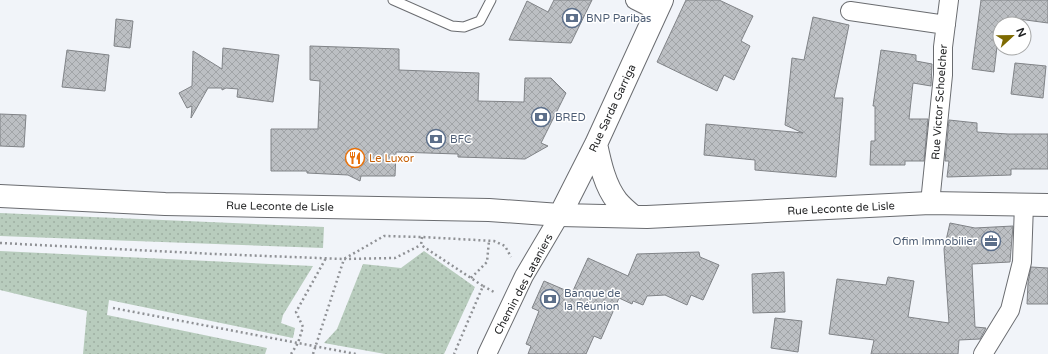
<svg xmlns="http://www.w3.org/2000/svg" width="1048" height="354" font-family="'Varela Round',sans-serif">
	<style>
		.green { fill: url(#green-dots) }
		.building { fill: url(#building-cross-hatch); stroke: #808387 }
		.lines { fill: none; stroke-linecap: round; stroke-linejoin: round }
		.service-casing { stroke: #6a6c70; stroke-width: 11 }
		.minor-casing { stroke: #6a6c70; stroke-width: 20 }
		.primary-casing { stroke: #6a6c70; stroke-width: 24 }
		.path { stroke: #8f9195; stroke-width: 2.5; stroke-dasharray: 2 3; stroke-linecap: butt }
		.service { stroke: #fff; stroke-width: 9 }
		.minor { stroke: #fff; stroke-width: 18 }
		.primary { stroke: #fff; stroke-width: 22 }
		.labels { text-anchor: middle; stroke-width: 3; stroke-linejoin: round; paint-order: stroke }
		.service-label { font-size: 11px; fill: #4e5e75; stroke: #fff; text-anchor: start }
		.street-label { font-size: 11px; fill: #1f2021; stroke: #fff }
		.food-label { font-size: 11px; fill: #c56008; stroke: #fff; text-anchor: start }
	</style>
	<defs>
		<pattern id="green-dots" width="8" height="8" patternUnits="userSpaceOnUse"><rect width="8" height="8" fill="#b8ccbd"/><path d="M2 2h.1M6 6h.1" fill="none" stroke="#9eafa2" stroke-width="1.8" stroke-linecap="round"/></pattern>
		<pattern id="building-cross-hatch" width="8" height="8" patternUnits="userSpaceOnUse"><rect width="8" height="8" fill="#bcbfc3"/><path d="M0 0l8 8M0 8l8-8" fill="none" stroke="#a1a4a7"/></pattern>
	</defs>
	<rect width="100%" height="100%" fill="#f1f4f9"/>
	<path class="green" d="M0 213 324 227 323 248 0 236Z
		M0 251 313 266 283 315 281 323 295 328 293 338 109 300 107 315 267 348 265 354H83L87 311 0 290Z
		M424 251 475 287 444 354H385L324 343 337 329 363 264 401 268Z"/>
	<path class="building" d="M554 0H592L571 43 509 40 527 1 548 12Z
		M686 0H719L753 16 741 41 750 46 734 80 724 75 717 91 657 62Z
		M981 0H1048V23L1011 18V22L1000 21 994 72 972 69Z
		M813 17 849 25 834 98H843L836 177 755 170V160L704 155 706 124 803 133 785 125 792 58 804 60Z
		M116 19 133 21 130 48 114 46Z
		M310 46 399 49V70L479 73 478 101 524 102 525 78H551L566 93 541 143 548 146 525 159 458 157V154L396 152 395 176H361L360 181 348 175 307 173V171H271V129H318L320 81 310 80Z
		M223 48 279 55 273 102 237 97 238 89 226 88 222 90V88H208L191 118 192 106 187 108 179 93 192 86 193 51 222 69Z
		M67 50 109 55 105 91 62 87Z
		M881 50 916 55V61L932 64 931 86 913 83 909 119H928L924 161H905V165H870L871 141H875V106H873Z
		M1015 63 1046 66 1043 98 1011 94Z
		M0 114 26 115 24 147 0 146Z
		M949 120 977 123V132L1008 134H1048V169H1011V175L947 177 949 161H945Z
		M950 223 975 228 1013 226 1010 262 972 264 975 327 986 328 980 339 959 340 958 354H871L874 340 829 334 837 279 886 285 888 277 914 281 908 317 949 323 944 249Z
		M699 252 700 257 719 265 703 300 691 295 687 305 665 295 647 296 643 305 633 301 632 304 619 298 601 339 594 336 586 354H528L531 346 526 344 539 311 532 308 544 281 572 293 588 258 628 276 637 254Z
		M1031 267 1048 268V304H1027L1028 283Z
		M784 272 785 312 753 313 752 274Z
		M775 318 802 321 798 352 771 348Z"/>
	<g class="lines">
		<g class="service-casing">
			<path id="service" d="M393 0 452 26 464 27 480 21 491 0"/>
		</g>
		<g class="minor-casing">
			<path id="minor" d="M635 0 657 11
				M850 11 946 25
				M930 203 943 75V47L949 0
				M487 354 524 276 560 215
				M983 354 1010 310 1022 262 1024 204"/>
		</g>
		<g class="primary-casing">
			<path id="primary" d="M596 144C600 163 605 186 617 201 622 207 628 212 633 216
				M0 196 165 204 489 210 560 215 647 217 930 203 1048 205
				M560 215 596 144 662 0"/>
		</g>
		<path class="path" d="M422 237 421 245 483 286 454 354
			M0 243 214 254 344 259 384 236 422 237 494 241 505 246 511 257
			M471 278 487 262 489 241
			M483 286 494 292
			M113 308 356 354
			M291 354 298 343 303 327 296 312 326 258
			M313 354 344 259 395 258 421 245"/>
		<use href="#service" class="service"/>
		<use href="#minor" class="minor"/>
		<use href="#primary" class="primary"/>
	</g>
	<defs>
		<g id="bank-ring" transform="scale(1)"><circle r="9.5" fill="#fff" stroke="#5c6f8a" stroke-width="1.5"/><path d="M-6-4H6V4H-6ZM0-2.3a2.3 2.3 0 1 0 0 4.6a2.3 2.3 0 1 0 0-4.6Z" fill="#5c6f8a"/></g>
		<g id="restaurant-ring" transform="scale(1)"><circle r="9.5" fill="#fff" stroke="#e8710a" stroke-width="1.5"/><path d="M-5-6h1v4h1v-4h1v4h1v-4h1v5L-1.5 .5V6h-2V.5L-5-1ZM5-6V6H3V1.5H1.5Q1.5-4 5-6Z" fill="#e8710a"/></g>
		<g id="office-ring" transform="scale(1)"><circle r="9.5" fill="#fff" stroke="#5c6f8a" stroke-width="1.5"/><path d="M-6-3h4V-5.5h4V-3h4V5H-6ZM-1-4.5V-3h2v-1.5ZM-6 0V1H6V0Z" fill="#5c6f8a"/></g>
	</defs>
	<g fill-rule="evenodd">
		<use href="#bank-ring" x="572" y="18"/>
		<use href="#bank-ring" x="541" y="117"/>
		<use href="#bank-ring" x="436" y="139"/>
		<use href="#restaurant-ring" x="355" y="158"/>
		<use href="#office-ring" x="991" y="241"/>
		<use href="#bank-ring" x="550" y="299"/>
	</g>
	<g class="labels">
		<g class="service-label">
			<text x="586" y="22">BNP Paribas</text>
			<text x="555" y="121">BRED</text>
			<text x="450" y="143">BFC</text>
			<text x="977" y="245" text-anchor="end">Ofim Immobilier</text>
			<text x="564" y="297">Banque de<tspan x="564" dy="13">la Réunion</tspan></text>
		</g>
		<g class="street-label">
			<text transform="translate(939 102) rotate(-86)" y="4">Rue Victor Schoelcher</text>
			<text transform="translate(612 108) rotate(-65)" y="4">Rue Sarda Garriga</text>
			<text transform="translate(280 206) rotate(1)" y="4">Rue Leconte de Lisle</text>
			<text transform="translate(841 208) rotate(-3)" y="4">Rue Leconte de Lisle</text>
			<text transform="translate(523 284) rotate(-62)" y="4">Chemin des Lataniers</text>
		</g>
		<g class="food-label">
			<text x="369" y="162">Le Luxor</text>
		</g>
	</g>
	<g transform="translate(1012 36) rotate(68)"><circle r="19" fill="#ffffff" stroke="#a5a6a6"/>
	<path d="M0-3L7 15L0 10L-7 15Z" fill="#7e6a01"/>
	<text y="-6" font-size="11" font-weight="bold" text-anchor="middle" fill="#1f2021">N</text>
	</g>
</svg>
